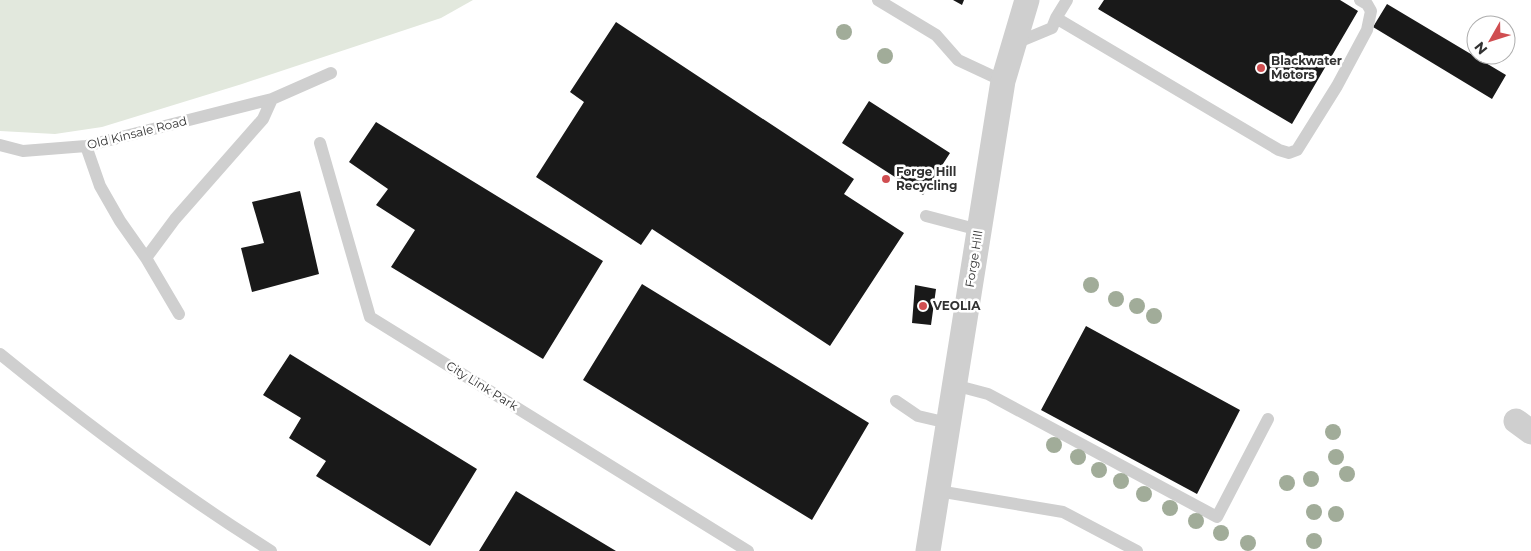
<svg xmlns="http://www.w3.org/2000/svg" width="1531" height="551" font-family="Montserrat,sans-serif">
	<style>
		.green { fill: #e2e8dd }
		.building { fill: #191919 }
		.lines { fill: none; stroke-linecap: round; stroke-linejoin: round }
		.service { stroke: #cfcfcf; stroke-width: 12 }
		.minor { stroke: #cfcfcf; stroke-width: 25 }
		.tree { fill: #a1ac99 }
		.poi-dot { fill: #d04e51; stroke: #fff; stroke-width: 2 }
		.labels { text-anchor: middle; stroke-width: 5; stroke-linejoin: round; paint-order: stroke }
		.poi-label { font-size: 12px; font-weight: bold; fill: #323232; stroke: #fff; text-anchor: start }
		.street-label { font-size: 12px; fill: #323232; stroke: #fff }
	</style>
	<rect width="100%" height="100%" fill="#fff"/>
	<path class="green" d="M0 0H473L441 18 242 84 102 127 55 134 0 131Z"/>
	<path class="building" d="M953 0H964L962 5Z
		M1104 0H1340L1358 11 1292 124 1098 9Z
		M1387 4 1506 75 1492 99 1373 27Z
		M616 22 854 179 844 194 904 233 830 346 652 229 641 245 536 177 584 102 570 92Z
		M869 101 950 153 923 195 842 143Z
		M376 122 603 261 543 359 391 267 415 230 376 205 388 189 349 162Z
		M300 191 319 274 252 292 241 248 264 243 252 202Z
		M642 284 869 423 812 520 583 380Z
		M915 285 936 289 931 325 912 323Z
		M1086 326 1240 410 1197 494 1041 410Z
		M290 354 477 469 430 546 316 476 326 461 289 438 301 418 263 395Z
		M516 491 616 551H479Z"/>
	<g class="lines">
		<path class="service" d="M878 0 936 35 958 60 1003 81
			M1056 18 1067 0
			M1016 43 1052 28 1056 18 1279 150 1289 153 1297 150 1337 86 1367 30 1371 11 1367 4 1360 0
			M320 143 370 317 748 551
			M0 145 23 151 86 146 272 99
			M86 146 100 186 120 221 146 258 175 219 263 119 272 99 331 73
			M926 216 979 230
			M146 258 179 314
			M0 354C86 424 177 492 271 551
			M954 385 988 394 1217 517 1268 419
			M896 401 918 416 948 423
			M938 491 1063 512 1137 551"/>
		<path class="minor" d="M1516 421 1531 432
			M928 551 1003 81 1027 0"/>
	</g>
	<g class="tree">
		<circle cx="844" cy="32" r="8"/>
		<circle cx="885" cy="56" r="8"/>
		<circle cx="1091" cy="285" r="8"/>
		<circle cx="1116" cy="299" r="8"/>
		<circle cx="1137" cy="306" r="8"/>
		<circle cx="1154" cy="316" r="8"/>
		<circle cx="1333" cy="432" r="8"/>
		<circle cx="1054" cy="445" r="8"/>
		<circle cx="1078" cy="457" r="8"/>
		<circle cx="1336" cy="457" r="8"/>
		<circle cx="1099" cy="470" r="8"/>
		<circle cx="1347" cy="474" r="8"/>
		<circle cx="1311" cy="479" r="8"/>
		<circle cx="1121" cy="481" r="8"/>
		<circle cx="1287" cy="483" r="8"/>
		<circle cx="1144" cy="494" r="8"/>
		<circle cx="1170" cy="508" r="8"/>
		<circle cx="1314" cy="512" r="8"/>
		<circle cx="1336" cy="514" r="8"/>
		<circle cx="1196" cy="521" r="8"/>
		<circle cx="1221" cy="533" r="8"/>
		<circle cx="1314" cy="541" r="8"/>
		<circle cx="1248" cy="543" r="8"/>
	</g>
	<g class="poi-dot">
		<circle cx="1261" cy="68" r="5"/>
		<circle cx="886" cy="179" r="5"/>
		<circle cx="923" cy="306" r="5"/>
	</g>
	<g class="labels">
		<g class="poi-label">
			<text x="1271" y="65">Blackwater<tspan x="1271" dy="14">Motors</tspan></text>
			<text x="896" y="176">Forge Hill<tspan x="896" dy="14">Recycling</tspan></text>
			<text x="933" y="310">VEOLIA</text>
		</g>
		<g class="street-label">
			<text transform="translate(137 133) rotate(-14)" y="4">Old Kinsale Road</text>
			<text transform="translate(974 259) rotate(-81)" y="4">Forge Hill</text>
			<text transform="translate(482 386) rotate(32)" y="4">City Link Park</text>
		</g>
	</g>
	<g transform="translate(1491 40) rotate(231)"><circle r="24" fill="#ffffff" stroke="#adadad"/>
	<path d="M0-4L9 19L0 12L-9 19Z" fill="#d04e51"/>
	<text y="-8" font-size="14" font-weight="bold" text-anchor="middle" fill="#323232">N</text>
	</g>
</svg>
